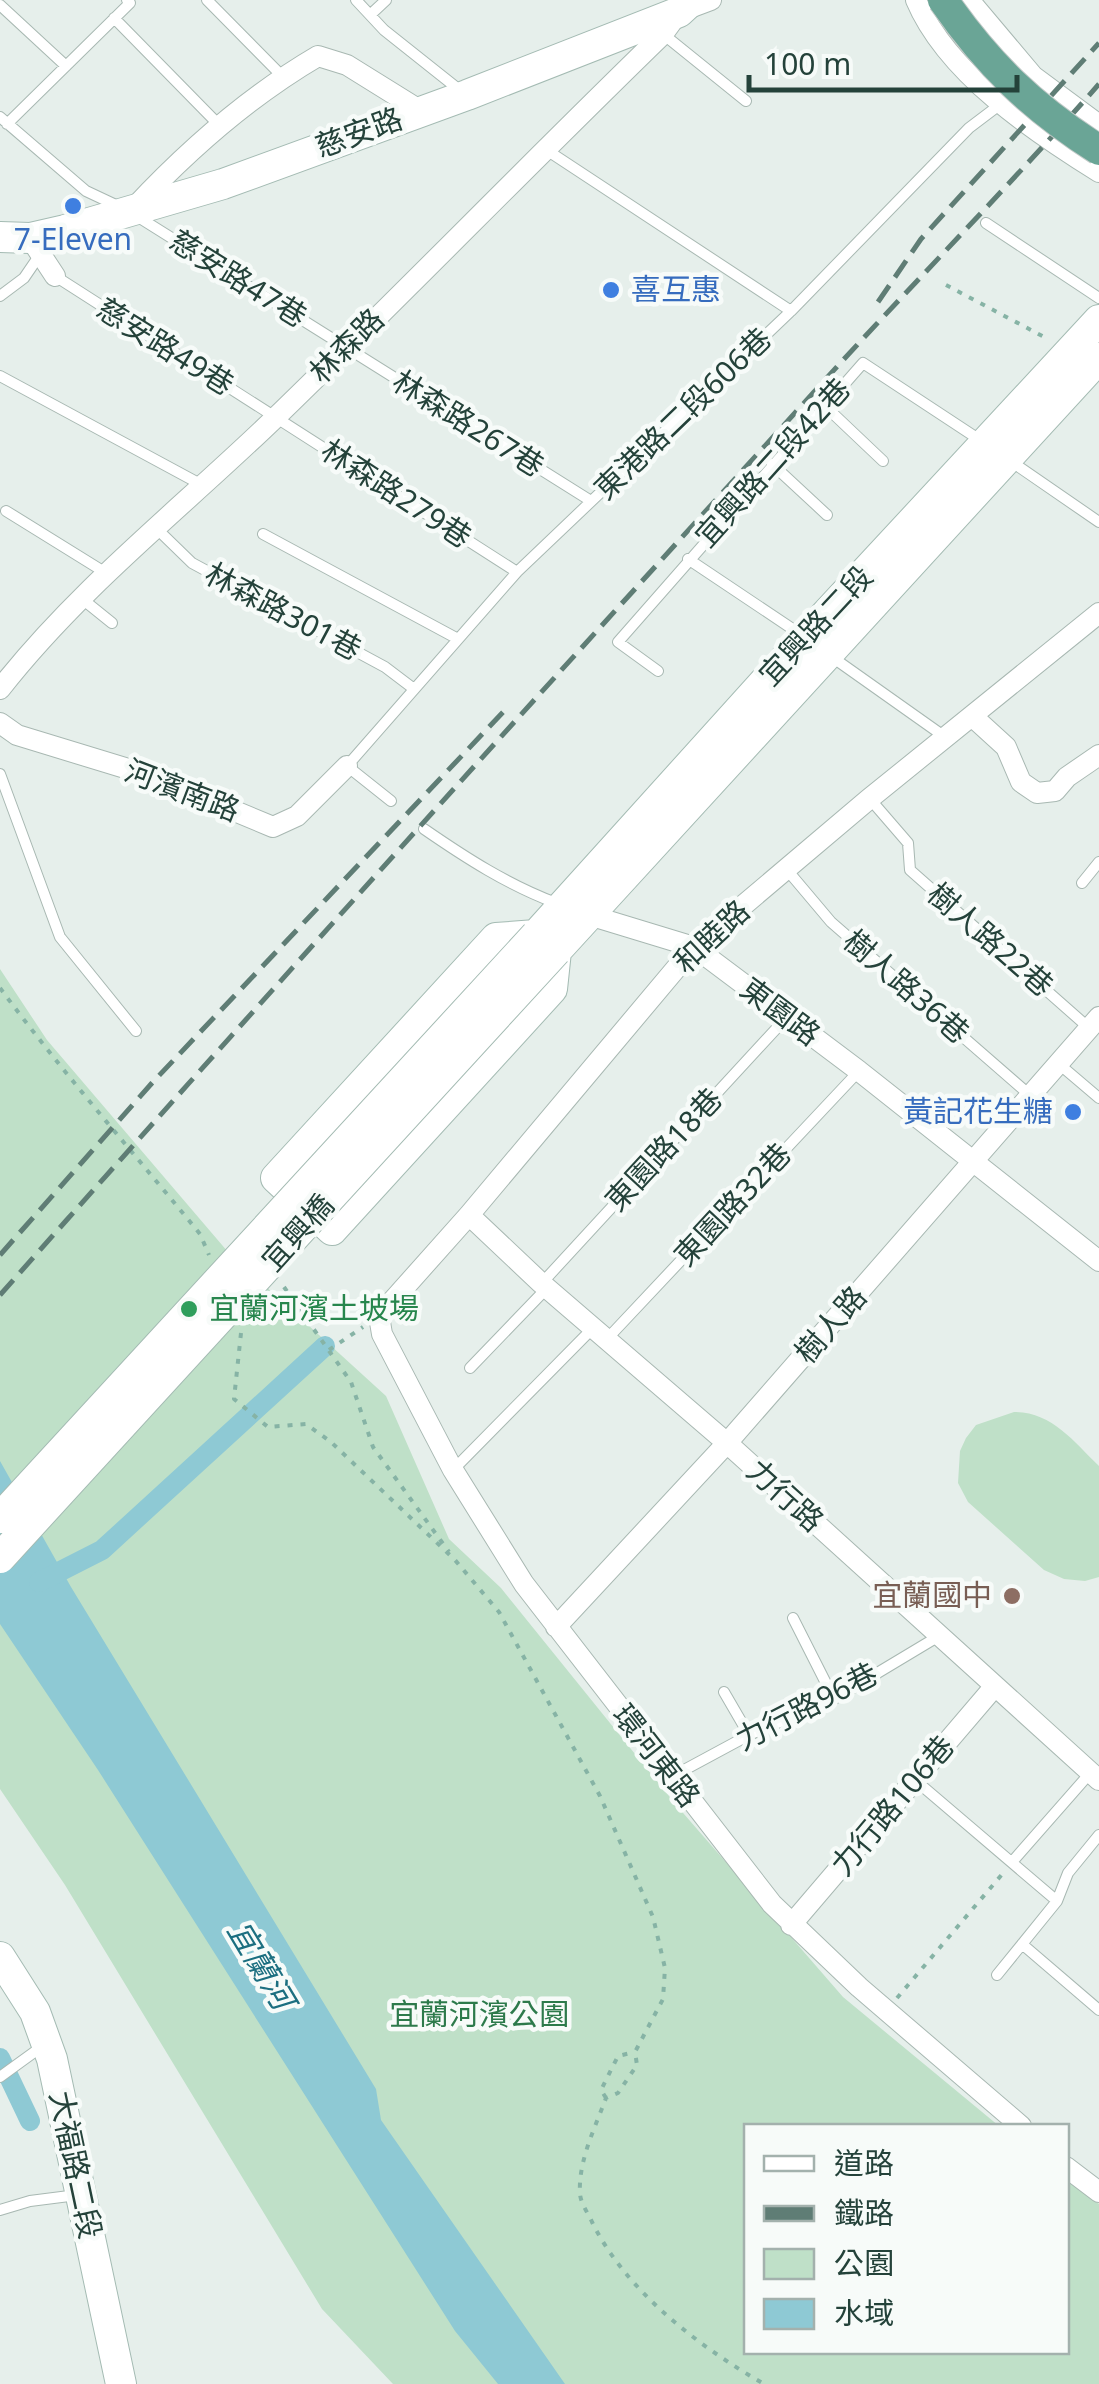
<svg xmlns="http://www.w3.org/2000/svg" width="1099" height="2384" font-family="'Noto Sans','Noto Sans TC',sans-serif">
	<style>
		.green { fill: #bfe0c8 }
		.water { fill: #8ec9d4 }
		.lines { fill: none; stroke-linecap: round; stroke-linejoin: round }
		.canal { stroke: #8ec9d4; stroke-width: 20 }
		.lane-casing { stroke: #a8b8b2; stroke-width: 12 }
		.street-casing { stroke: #a8b8b2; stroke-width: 22 }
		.secondary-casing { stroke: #a4bbb3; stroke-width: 32 }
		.path { stroke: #86b3a5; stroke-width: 4; stroke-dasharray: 5 8; stroke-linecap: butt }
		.lane { stroke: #fff; stroke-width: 10 }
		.street { stroke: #fff; stroke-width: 20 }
		.secondary { stroke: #fff; stroke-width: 30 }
		.rail { stroke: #5f7d75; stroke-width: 5; stroke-dasharray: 20 10; stroke-linecap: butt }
		.secondary-bridge-casing { stroke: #a4bbb3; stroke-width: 32; stroke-linecap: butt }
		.primary-bridge-casing { stroke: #c2cac8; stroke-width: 32; stroke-linecap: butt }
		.secondary-bridge { stroke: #fff; stroke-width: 30 }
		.primary-bridge { stroke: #6aa596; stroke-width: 30 }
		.shop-dot { fill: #3f7fe0; stroke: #f7fbf9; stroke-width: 4 }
		.leisure-dot { fill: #2e9e5b; stroke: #f7fbf9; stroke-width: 4 }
		.education-dot { fill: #8d6e63; stroke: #f7fbf9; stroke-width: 4 }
		.labels { text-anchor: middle; stroke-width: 9; stroke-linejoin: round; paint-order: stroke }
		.street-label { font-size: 30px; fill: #24423a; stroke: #f7fbf9 }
		.shop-label { font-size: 30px; fill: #366cbe; stroke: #f7fbf9 }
		.leisure-label { font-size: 30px; fill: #27864d; stroke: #f7fbf9; text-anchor: start }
		.education-label { font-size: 30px; fill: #785e54; stroke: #f7fbf9; text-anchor: end }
		.park-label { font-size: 30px; fill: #2d7a4b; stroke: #f7fbf9 }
		.water-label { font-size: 32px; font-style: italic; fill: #1c6f80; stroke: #f7fbf9 }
	</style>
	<rect width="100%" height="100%" fill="#e6efeb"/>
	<path class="green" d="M0 969 47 1040 228 1252 386 1396 449 1539 501 1588 677 1806 843 1997 999 2126H746V2352H1066L1067 2179 1099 2204V2384H393L322 2309 65 1885 0 1789Z
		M1014 1412C1052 1412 1073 1441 1099 1466V1577L1085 1581 1064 1579 1044 1570 968 1502 958 1483 960 1451 966 1438 976 1425Z"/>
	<path class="water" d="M0 1461 71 1587 376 2089 381 2120 565 2384H498L455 2331 98 1770 0 1624Z"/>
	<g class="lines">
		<path class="canal" d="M39 1582 102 1550 325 1346
			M0 2058 30 2121"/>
		<g class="lane-casing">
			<path id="lane" d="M207 0 283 77
				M356 0 384 30 462 92
				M0 5 66 66
				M370 15 386 0
				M114 18 219 125
				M663 34 746 101
				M0 117 86 191 120 207
				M7 124 130 3 127 0
				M545 149 791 311
				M135 215 591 501
				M986 223 1099 298
				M55 276 517 572
				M0 296 24 278 39 256
				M0 376 202 485
				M825 406 883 461
				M1009 460 1099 522
				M772 464 827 515
				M6 511 106 573
				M156 528 192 563 385 667 414 689
				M263 534 458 639
				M688 559 803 636
				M81 598 112 623
				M832 657 945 737
				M658 671 618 642 863 363 983 442
				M0 774 60 937 136 1031
				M870 799 908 843 910 870 1089 1028
				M391 801 347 766 517 572 791 311 969 128 1002 103
				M424 829C466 858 508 885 556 903
				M788 871 831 922 1032 1097
				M1082 883 1099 862
				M1059 1064 1099 1098
				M542 1283 787 1017
				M607 1339 859 1071
				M470 1368 547 1288
				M454 1469 593 1328
				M793 1618 834 1699
				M724 1692 749 1735
				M673 1776 749 1735 834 1699 939 1636
				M915 1780 1057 1901
				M1012 1862 1091 1772
				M1022 1944 1099 2010
				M997 1975 1057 1901 1068 1873 1099 1835
				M0 2077 44 2045
				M0 2210 30 2201 77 2195"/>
		</g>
		<g class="street-casing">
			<path id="street" d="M916 0C947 73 1033 131 1099 172
				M969 0 1033 76 1099 125
				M133 209C188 150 248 97 318 56L347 65 421 111
				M30 238 55 276
				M0 689C80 587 183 507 275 418 406 291 532 161 663 34L679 12 711 0
				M972 716 1006 747 1021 782 1037 793 1055 791 1067 777 1099 755
				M0 723 17 735 148 775 273 827 297 816 347 766
				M579 912 694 947 859 1071 1099 1261
				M469 1215 541 1283 727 1443 1099 1780
				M556 1627 727 1443 1099 1017
				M791 1925 995 1686
				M1021 2126 859 1987 772 1904 524 1584 453 1470 382 1334 379 1316 469 1215 694 947 869 799 1099 613
				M1066 2167 1099 2192"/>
		</g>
		<g class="secondary-casing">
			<path id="secondary" d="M0 237 30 238 65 230 223 184 467 95 679 12 692 0
				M1099 320 805 637 536 935 496 938 276 1178 332 1230 552 989 556 951 1099 358
				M0 1957 35 2012 52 2059 121 2384"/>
		</g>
		<path class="path" d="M946 285 1048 339
			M0 988C63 1073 133 1152 200 1234L209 1255
			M284 1287 351 1382 373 1447 449 1552
			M241 1333 234 1399 268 1427 306 1424 331 1442 455 1560 499 1612 600 1796 653 1917 665 1968 663 1999 635 2052 637 2065 618 2093 606 2098C595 2128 578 2161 580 2194 581 2204 588 2213 592 2222 626 2291 698 2346 764 2384
			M329 1350 363 1327
			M897 1998 1004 1872
			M606 2098 601 2090 618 2056 635 2052"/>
		<use href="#lane" class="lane"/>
		<use href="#street" class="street"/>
		<use href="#secondary" class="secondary"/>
		<path class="rail" d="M878 302 921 239 1099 43
			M0 1255 152 1083 507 708
			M0 1295C269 992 541 692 814 392 908 288 1007 189 1099 84"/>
		<g class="secondary-bridge-casing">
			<path id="secondary-bridge" d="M0 1518 536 935
				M0 1558 556 951"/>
		</g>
		<g class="primary-bridge-casing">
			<path id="primary-bridge" d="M943 0C988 65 1032 107 1099 150"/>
		</g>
		<use href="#secondary-bridge" class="secondary-bridge"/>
		<use href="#primary-bridge" class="primary-bridge"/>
	</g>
	<g class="shop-dot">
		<circle cx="73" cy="206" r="10"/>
		<circle cx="611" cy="290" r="10"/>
		<circle cx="1073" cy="1112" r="10"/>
	</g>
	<circle class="leisure-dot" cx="189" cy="1309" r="10"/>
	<circle class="education-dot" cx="1012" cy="1596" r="10"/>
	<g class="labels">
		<g class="street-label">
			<text transform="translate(359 133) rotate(-20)" y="10">慈安路</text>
			<text transform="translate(238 279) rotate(32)" y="10">慈安路47巷</text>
			<text transform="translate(347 346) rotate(-45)" y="10">林森路</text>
			<text transform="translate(165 347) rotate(32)" y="10">慈安路49巷</text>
			<text transform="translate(683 414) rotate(-44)" y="10">東港路二段606巷</text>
			<text transform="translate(468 424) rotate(32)" y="10">林森路267巷</text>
			<text transform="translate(773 463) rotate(-48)" y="10">宜興路二段42巷</text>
			<text transform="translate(396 494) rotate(33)" y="10">林森路279巷</text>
			<text transform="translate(283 612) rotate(28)" y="10">林森路301巷</text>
			<text transform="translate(816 626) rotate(-47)" y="10">宜興路二段</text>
			<text transform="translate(182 791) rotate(21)" y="10">河濱南路</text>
			<text transform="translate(712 937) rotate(-43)" y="10">和睦路</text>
			<text transform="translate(990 940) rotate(41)" y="10">樹人路22巷</text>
			<text transform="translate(906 987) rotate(41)" y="10">樹人路36巷</text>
			<text transform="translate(780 1012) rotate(37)" y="10">東園路</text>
			<text transform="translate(664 1150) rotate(-47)" y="10">東園路18巷</text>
			<text transform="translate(733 1205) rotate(-47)" y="10">東園路32巷</text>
			<text transform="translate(298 1233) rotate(-48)" y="10">宜興橋</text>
			<text transform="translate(831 1325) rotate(-49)" y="10">樹人路</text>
			<text transform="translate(785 1496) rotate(42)" y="10">力行路</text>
			<text transform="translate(807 1707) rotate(-27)" y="10">力行路96巷</text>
			<text transform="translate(656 1756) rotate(52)" y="10">環河東路</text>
			<text transform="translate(893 1806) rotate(-50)" y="10">力行路106巷</text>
			<text transform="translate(75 2165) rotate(78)" y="10">大福路二段</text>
		</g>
		<g class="shop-label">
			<text x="73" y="250">7-Eleven</text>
			<text x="631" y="300" text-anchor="start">喜互惠</text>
			<text x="1053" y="1122" text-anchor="end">黃記花生糖</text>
		</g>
		<g class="leisure-label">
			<text x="209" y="1319">宜蘭河濱土坡場</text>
		</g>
		<g class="education-label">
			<text x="992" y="1606">宜蘭國中</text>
		</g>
		<g class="park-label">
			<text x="479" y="2025">宜蘭河濱公園</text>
		</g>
		<g class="water-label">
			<text transform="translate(261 1965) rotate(59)" y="11">宜蘭河</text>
		</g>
	</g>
	<rect x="744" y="2124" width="325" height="230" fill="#f7fbf9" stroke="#a3b1ad" stroke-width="2.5"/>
	<rect x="764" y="2156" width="50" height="15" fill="#ffffff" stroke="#a3b1ad" stroke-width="2.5"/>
	<text x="834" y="2174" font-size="30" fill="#24423a">道路</text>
	<rect x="764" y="2206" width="50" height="15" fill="#5f7d75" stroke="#a3b1ad" stroke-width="2.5"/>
	<text x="834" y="2224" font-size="30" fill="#24423a">鐵路</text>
	<rect x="764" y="2249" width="50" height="30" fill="#bfe0c8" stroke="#a3b1ad" stroke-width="2.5"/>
	<text x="834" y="2274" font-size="30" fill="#24423a">公園</text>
	<rect x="764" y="2299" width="50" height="30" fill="#8ec9d4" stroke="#a3b1ad" stroke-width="2.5"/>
	<text x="834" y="2324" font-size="30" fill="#24423a">水域</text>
	<path d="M749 75v15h268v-15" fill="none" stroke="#24423a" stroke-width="5"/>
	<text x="764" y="75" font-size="30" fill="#24423a" stroke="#f7fbf9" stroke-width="8" paint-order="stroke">100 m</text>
</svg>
